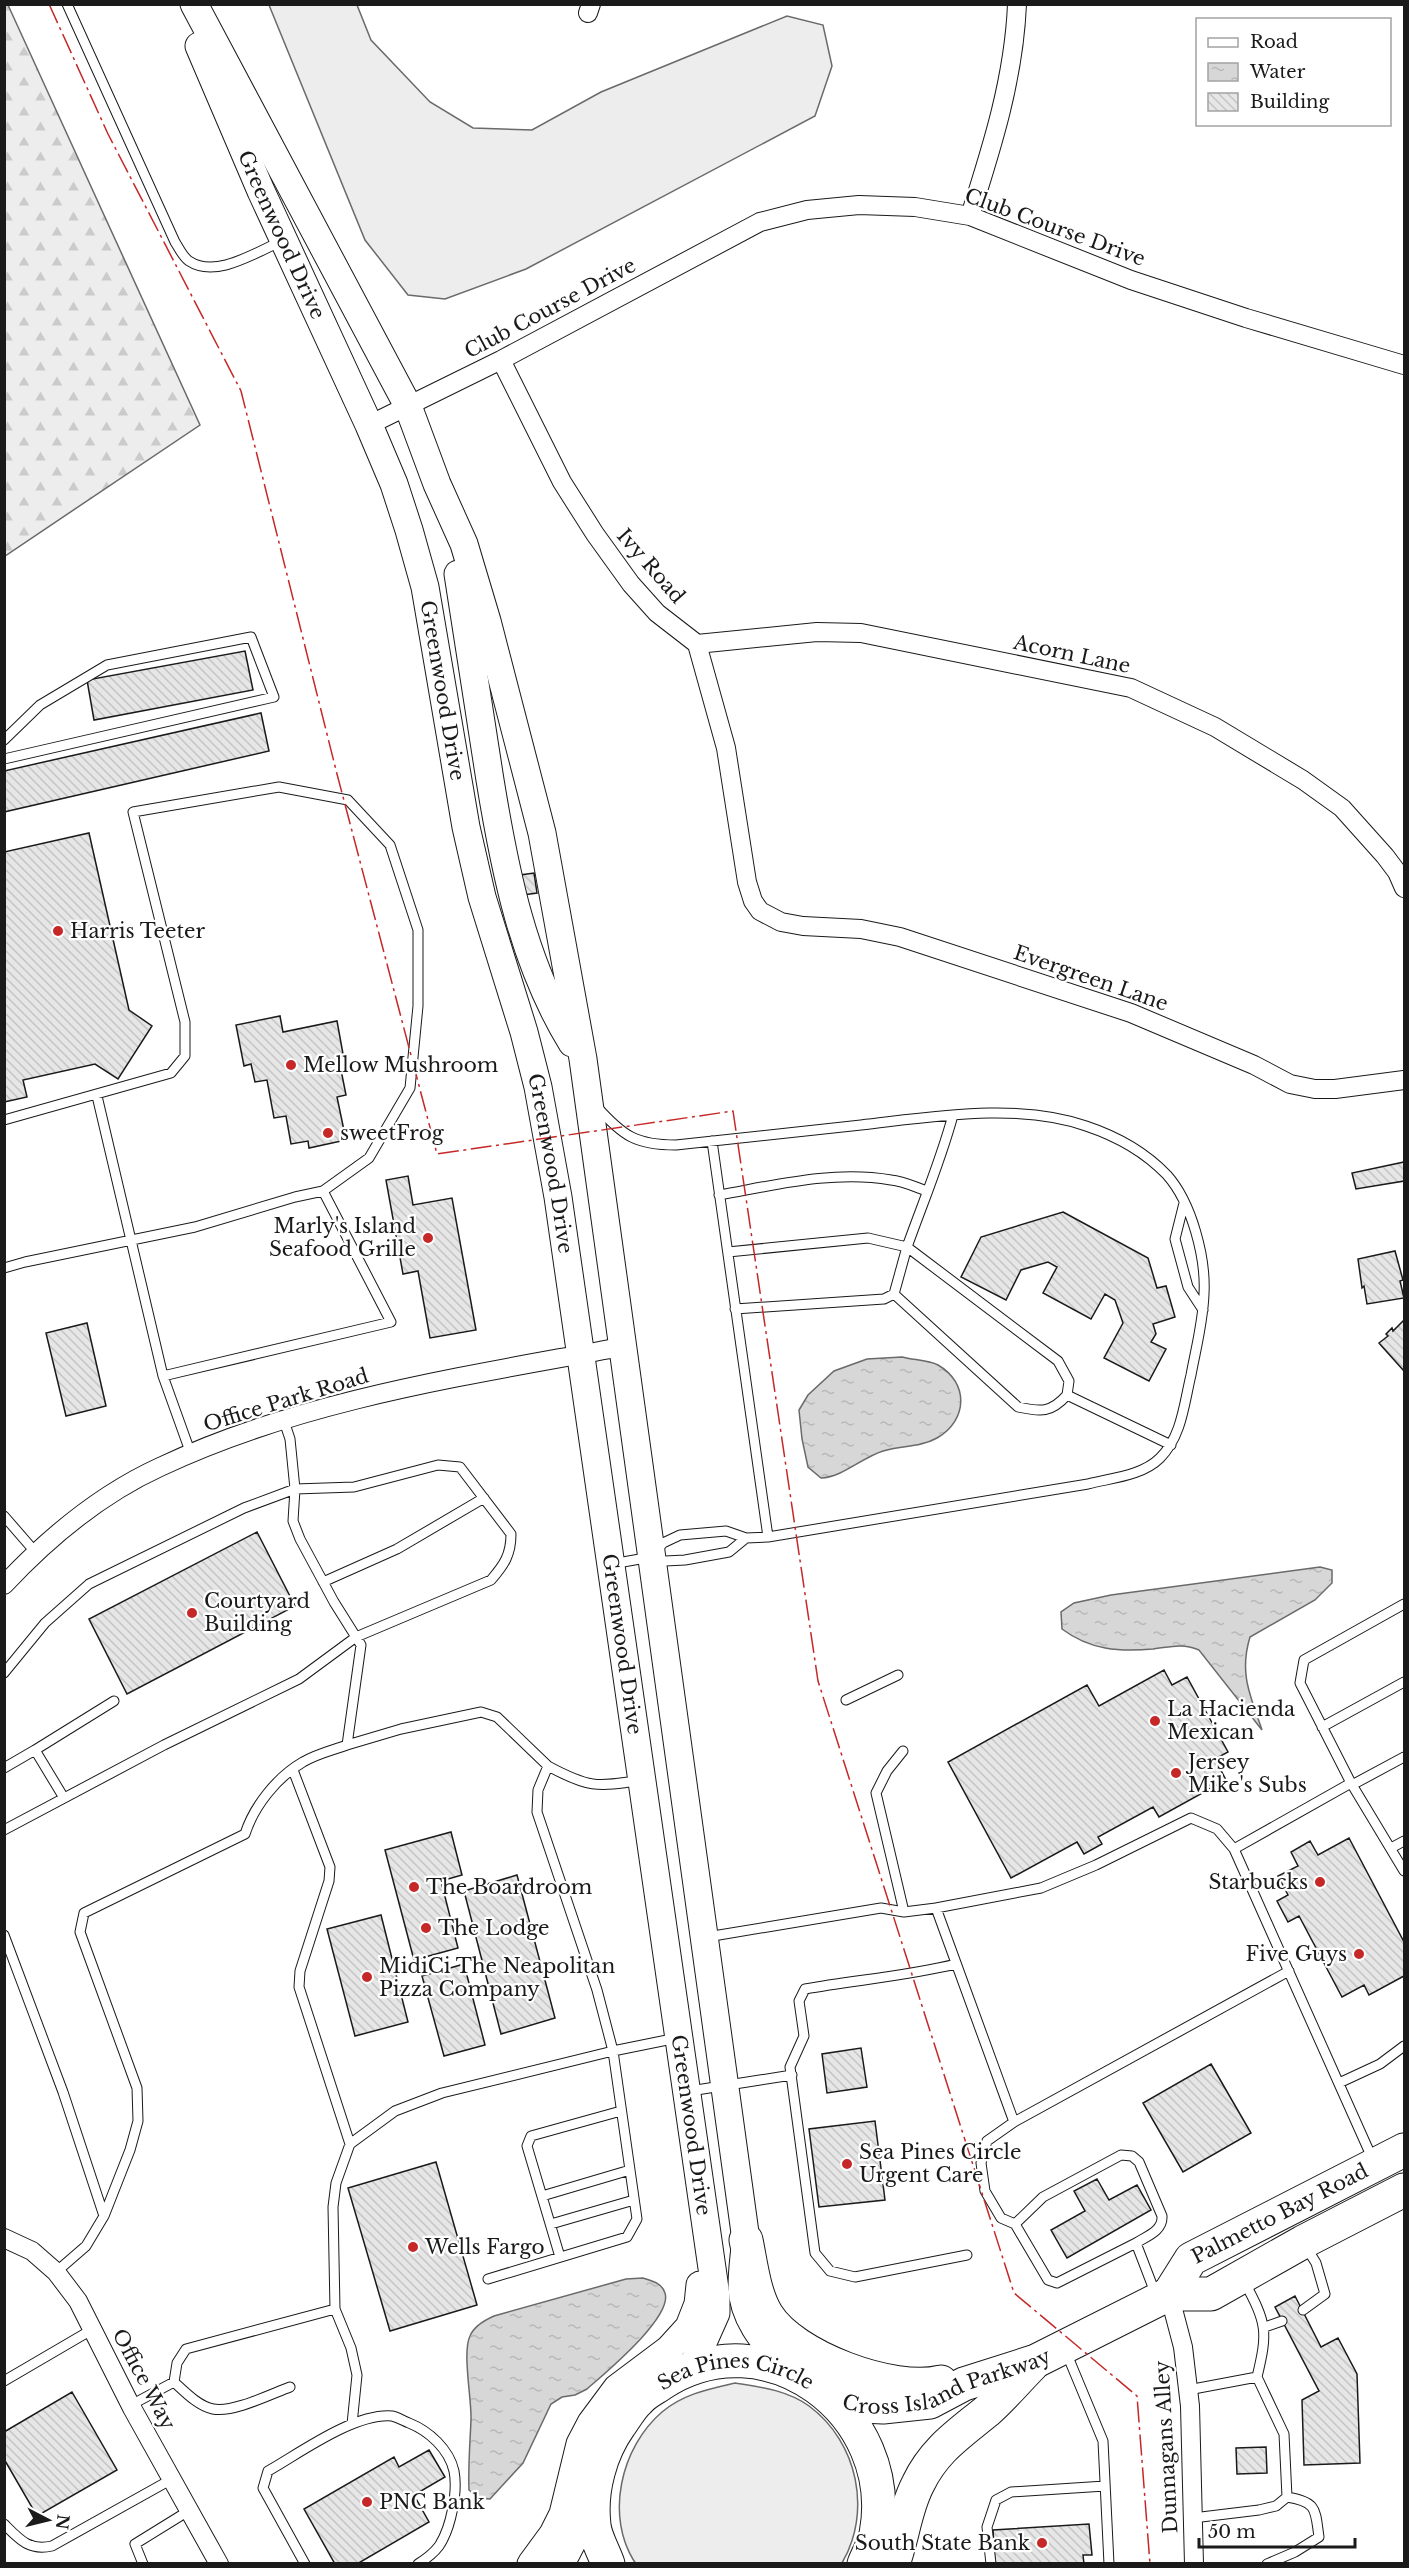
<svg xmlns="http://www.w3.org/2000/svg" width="1409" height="2568" font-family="'Libre Baskerville',serif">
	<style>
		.grass { fill: #ededed; stroke: #6a6a6a; stroke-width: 1.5 }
		.forest { fill: url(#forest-firs); stroke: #6a6a6a; stroke-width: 1.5 }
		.water { fill: url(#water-ripples); stroke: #6a6a6a; stroke-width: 1.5 }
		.building { fill: url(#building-back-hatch); stroke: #1a1a1a; stroke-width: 1.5 }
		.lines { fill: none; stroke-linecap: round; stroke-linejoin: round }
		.lane-casing { stroke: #1a1a1a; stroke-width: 11 }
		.street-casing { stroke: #1a1a1a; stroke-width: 20 }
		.secondary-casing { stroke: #1a1a1a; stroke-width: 29 }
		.highway-casing { stroke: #1a1a1a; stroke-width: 35 }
		.lane { stroke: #fff; stroke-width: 9 }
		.street { stroke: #fff; stroke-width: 18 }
		.secondary { stroke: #fff; stroke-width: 27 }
		.highway { stroke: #fff; stroke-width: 33 }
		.power { stroke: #c62828; stroke-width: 1.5; stroke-dasharray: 21 4.5 3 4.5; stroke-linecap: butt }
		.poi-dot { fill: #c62828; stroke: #fff; stroke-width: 2 }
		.labels { text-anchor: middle; stroke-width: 4.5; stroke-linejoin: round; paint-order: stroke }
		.street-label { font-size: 20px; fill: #1a1a1a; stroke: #fff }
		.poi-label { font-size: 20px; fill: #1a1a1a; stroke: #fff; text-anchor: start }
	</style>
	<defs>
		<pattern id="forest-firs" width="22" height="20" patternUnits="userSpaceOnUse" patternTransform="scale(1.5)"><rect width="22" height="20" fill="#ededed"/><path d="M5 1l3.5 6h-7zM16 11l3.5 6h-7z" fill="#cbcbcb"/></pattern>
		<pattern id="water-ripples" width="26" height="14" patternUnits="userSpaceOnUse" patternTransform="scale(1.5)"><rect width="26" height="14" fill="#d7d7d7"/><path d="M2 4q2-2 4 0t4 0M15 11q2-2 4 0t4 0" fill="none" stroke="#b8b8b8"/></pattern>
		<pattern id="building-back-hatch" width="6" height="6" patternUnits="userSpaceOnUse" patternTransform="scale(1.5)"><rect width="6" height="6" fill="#e6e6e6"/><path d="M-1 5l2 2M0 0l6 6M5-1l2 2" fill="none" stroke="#c5c5c5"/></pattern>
	</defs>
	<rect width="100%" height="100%" fill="#fff"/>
	<path class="grass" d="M269 5H357L371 40 430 102 473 128 532 130 601 92 787 16 823 25 832 66 815 116 526 269 445 299 408 295 365 240Z
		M735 2383C760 2387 787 2390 809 2406 858 2442 872 2512 842 2563L636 2564C604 2517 621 2447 662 2412 683 2394 709 2389 735 2383Z"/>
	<path class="forest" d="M8 5 200 425 5 556 4 5Z"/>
	<path class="water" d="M902 1357C913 1360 928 1360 938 1365 969 1383 968 1420 937 1438 919 1448 901 1445 883 1451 861 1458 843 1477 821 1478L808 1467 802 1439 799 1410 808 1395 834 1371 867 1359Z
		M1320 1567 1332 1570V1583L1315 1600 1250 1637C1239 1673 1250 1695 1262 1730L1199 1650C1181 1643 1171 1647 1153 1649 1119 1652 1090 1650 1062 1629L1061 1612 1074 1603 1111 1595Z
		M643 2278C652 2281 662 2283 665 2293 673 2317 605 2373 587 2389L575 2395 562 2397 551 2404 523 2463 490 2499 478 2498 469 2490C468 2467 470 2444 471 2420 472 2401 462 2352 470 2336 474 2326 485 2320 494 2316L626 2279Z"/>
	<path class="building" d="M245 651 253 690 94 720 87 680Z
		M261 713 269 751 4 812V771Z
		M89 833 129 1010 152 1026 118 1079 95 1064 23 1080 27 1097 4 1102V852Z
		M534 873 537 893 523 895 520 875Z
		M280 1016 283 1032 337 1021 343 1054 338 1055 346 1095 337 1097 346 1140 309 1148 308 1141 291 1144 286 1116 274 1118 267 1080 255 1082 251 1064 244 1066 236 1025Z
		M1404 1162V1181L1356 1189 1352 1173Z
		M408 1176 413 1205 452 1198 476 1330 430 1338 418 1271 403 1274 386 1180Z
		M1063 1212 1148 1258 1157 1288 1166 1286 1175 1317 1153 1324 1156 1334 1151 1342 1166 1349 1149 1381 1104 1358 1123 1323 1115 1300 1105 1294 1091 1319 1043 1293 1057 1267 1048 1262 1021 1270 1006 1300 961 1277 981 1237Z
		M1395 1251 1403 1280 1400 1281 1404 1298 1367 1304 1364 1286 1362 1288 1358 1259Z
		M1404 1320V1371L1379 1343 1388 1336 1386 1334 1392 1328 1393 1331Z
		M87 1323 106 1406 66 1416 46 1333Z
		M257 1532 295 1606 127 1694 89 1619Z
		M1164 1670 1172 1685 1187 1677 1228 1752 1215 1759 1226 1780 1159 1817 1153 1807 1098 1837 1102 1844 1084 1854 1077 1842 1011 1878 948 1762 1087 1685 1099 1706Z
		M451 1832 462 1875 441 1881 458 1948 414 1960 385 1850Z
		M1349 1838 1404 1942V1976L1369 1995 1364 1985 1342 1997 1299 1916 1288 1922 1277 1901 1288 1895 1278 1876 1298 1866 1291 1852 1310 1841 1318 1855Z
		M517 1875 555 2018 501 2034 464 1891Z
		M381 1915 408 2022 355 2036 327 1929Z
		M464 1964 485 2045 444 2056 422 1976Z
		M861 2048 867 2087 827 2093 822 2054Z
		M1211 2064 1251 2133 1183 2172 1143 2103Z
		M875 2121 885 2200 819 2207 809 2129Z
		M436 2162 477 2305 390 2331 348 2188Z
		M1097 2179 1109 2200 1137 2185 1151 2210 1067 2258 1051 2230 1085 2211 1074 2191Z
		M1295 2296 1321 2347 1338 2338 1357 2374 1360 2463 1304 2465 1302 2400 1319 2391 1275 2307Z
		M72 2392 117 2470 37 2516 4 2459V2432Z
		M1266 2447 1267 2473 1237 2474 1236 2448Z
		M429 2450 445 2477 414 2495 429 2522 357 2564H335L304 2509 394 2457 399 2467Z
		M1089 2524 1092 2555H1083L1084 2564H995L993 2530Z"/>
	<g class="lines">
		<g class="lane-casing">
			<path id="lane" d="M67 4 175 242C179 248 183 257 189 261 216 279 256 252 282 241
				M4 740 40 705 107 665 251 637 274 697 4 759
				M97 1096 163 1376 191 1454
				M597 1107C623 1136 636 1145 676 1145 738 1138 800 1132 861 1125 932 1117 1018 1102 1086 1126 1116 1136 1145 1152 1167 1175 1192 1203 1206 1258 1204 1294 1203 1322 1196 1348 1191 1375 1184 1404 1182 1436 1160 1458 1142 1476 1111 1478 1088 1484L768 1537 746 1538 726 1531 680 1535 663 1543 657 1550
				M953 1115C941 1160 923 1202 907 1247L1058 1361 1069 1381 1067 1395 1171 1445
				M4 1120 171 1073 185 1056V1022L133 812 279 787 348 800 390 845 418 930V1006L410 1088 369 1158 323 1191 295 1197 195 1227 25 1262 4 1268
				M712 1141 768 1537
				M719 1195C776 1185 834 1170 891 1180 903 1181 915 1187 927 1191
				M1184 1203 1175 1239 1188 1287 1203 1310
				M728 1252 868 1238 907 1247 894 1294
				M735 1309 884 1299 894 1294 1018 1407C1041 1412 1051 1413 1067 1395
				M163 1376 391 1322 323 1191
				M4 1516 37 1554
				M612 1564 651 1557 665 1561 685 1560 729 1552 746 1538
				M323 1582 397 1549 484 1498
				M4 1673 45 1623 89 1584 244 1508 295 1489 290 1439 284 1421
				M846 1700 898 1675
				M1322 1727 1404 1682
				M347 1745 401 1729 481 1712 497 1717 548 1766
				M35 1750 114 1701
				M903 1751 887 1771 876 1793 904 1912
				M4 1768 35 1750 64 1798
				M293 1770 330 1867 329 1881 300 1971 299 1987 350 2144
				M1351 1783 1300 1683 1304 1660 1404 1604
				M1352 1785 1404 1757
				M4 1830 164 1745 299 1679 356 1637 491 1580C504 1565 511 1555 511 1534L460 1467 438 1465 354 1487 295 1489 293 1521 300 1539 334 1602 361 1645 347 1745C333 1750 316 1754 303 1762 277 1777 254 1806 245 1834L84 1913 80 1932 137 2088 138 2121 130 2150 104 2216
				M1391 1848 1404 1841
				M1234 1849 1373 2160
				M4 1935 63 2092 104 2216 86 2246 56 2272
				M707 1937 881 1908 904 1912 936 1908
				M956 1964C907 1976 856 1980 805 1989L799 2001 804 2036 790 2067 815 2253 830 2271 855 2277 967 2255
				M1339 2083 1380 2064 1404 2046
				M690 2091 792 2075
				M1014 2122 1289 1971
				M542 2196 630 2170
				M551 2224 634 2200
				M1015 2224 1043 2197 1121 2155 1132 2156 1139 2162 1162 2216C1163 2231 1147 2236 1136 2243
				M560 2257 527 2146 531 2136 621 2111
				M488 2279 627 2237 637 2219 613 2051 677 2038
				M1156 2295 1136 2243 1057 2283 1048 2280 1015 2224 1001 2218 985 2191 981 2163 987 2141 1014 2122 936 1908 1041 1888 1096 1865 1191 1818 1217 1829 1234 1849 1351 1783 1404 1871
				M335 2309 333 2207 336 2183 350 2144 395 2111 442 2093 613 2051 597 1990 537 1812 538 1790 548 1766C587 1787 597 1788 640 1780
				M1303 2310 1325 2294 1316 2263 1306 2247
				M1265 2327 1282 2321
				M1066 2352 1103 2441 1109 2564
				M1257 2377 1284 2434 1287 2497
				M4 2381 93 2329
				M174 2382 177 2363 186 2349 335 2309 351 2348 357 2375 352 2424
				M1188 2390 1257 2377C1268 2331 1267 2324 1244 2281
				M131 2405 174 2382C184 2391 198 2406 213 2409 233 2413 271 2394 290 2387
				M1193 2518 1259 2510 1276 2506 1287 2497C1318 2502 1315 2510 1319 2537L1295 2552 1267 2564
				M4 2524C20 2540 29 2551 52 2546L172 2479
				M143 2564 135 2544 190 2510
				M305 2564 263 2488 268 2471C300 2453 354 2413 392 2416 397 2417 404 2421 409 2423 429 2431 449 2449 454 2471 458 2492 451 2528 439 2546 433 2554 426 2559 418 2564
				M991 2564 987 2527 996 2500 1011 2492 1105 2486"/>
		</g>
		<g class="street-casing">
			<path id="street" d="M588 13 591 4
				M970 216C992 147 1014 78 1017 4
				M501 360 562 482 595 534 631 584 657 613 697 644 726 748 747 882 753 901 760 911 781 922 803 926 861 929 900 937 1131 1013 1254 1065 1290 1084 1315 1089H1335L1404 1080
				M369 425 501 360 760 222 807 210 859 205 915 207 970 216 1131 280 1246 318 1404 365
				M697 644 817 632 861 633 1131 688 1215 727 1303 780 1342 808 1385 856 1397 872 1404 888
				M4 1585C48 1538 101 1494 160 1467 304 1399 466 1376 621 1347
				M4 2238 32 2251 56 2272 78 2301 132 2408 219 2564
				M1169 2294 1183 2347 1190 2406 1194 2564"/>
		</g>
		<g class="secondary-casing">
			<g id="secondary">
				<path d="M194 4 408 406 437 484 464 544 487 621 542 833 583 1059 746 2240C744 2255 742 2271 742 2287 743 2321 768 2346 789 2371"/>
				<path id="s1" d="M199 46 261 191 369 425 394 484 409 530 425 587 466 827 482 897 524 1032 538 1087 558 1197 716 2296V2313L692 2367"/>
				<path d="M458 574C469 642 479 712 490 780 505 872 523 963 572 1043"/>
				<path d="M531 2564 553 2534 563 2514 580 2444 591 2423 617 2388 669 2349 689 2327 698 2304 700 2285"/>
				<path d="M558 2564 566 2554 594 2500"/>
			</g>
		</g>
		<g class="highway-casing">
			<g id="highway">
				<path d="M746 2240C751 2264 754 2294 767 2315 793 2357 893 2394 941 2382"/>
				<path id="s2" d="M1169 2294 1191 2259 1404 2150"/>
				<path id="s3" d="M830 2397 862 2406 883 2407 930 2402 964 2384 1036 2361 1169 2294H1211L1303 2242 1404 2190"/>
				<path id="s4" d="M608 2564C604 2552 595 2537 594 2525 590 2491 600 2453 620 2425 626 2417 631 2407 639 2400 645 2393 654 2389 661 2384 766 2314 899 2413 876 2534 874 2544 868 2554 864 2564"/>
				<path d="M893 2564C903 2537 905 2509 918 2484 934 2450 959 2434 987 2411 1003 2397 1017 2380 1032 2365"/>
			</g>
		</g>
		<use href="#lane" class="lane"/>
		<use href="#street" class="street"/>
		<use href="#secondary" class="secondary"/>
		<use href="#highway" class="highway"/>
		<path class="power" d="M49 4 108 134 241 391 337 774 437 1154 733 1111 818 1681 1014 2293 1137 2396 1150 2564"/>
	</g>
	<g class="poi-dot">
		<circle cx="58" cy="931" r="6"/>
		<circle cx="291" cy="1065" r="6"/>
		<circle cx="328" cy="1133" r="6"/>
		<circle cx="428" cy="1238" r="6"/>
		<circle cx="192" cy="1613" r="6"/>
		<circle cx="1155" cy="1721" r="6"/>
		<circle cx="1176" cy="1773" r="6"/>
		<circle cx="1320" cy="1882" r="6"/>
		<circle cx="414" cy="1887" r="6"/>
		<circle cx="426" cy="1928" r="6"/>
		<circle cx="1359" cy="1954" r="6"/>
		<circle cx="367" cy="1977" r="6"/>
		<circle cx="847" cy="2164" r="6"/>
		<circle cx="413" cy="2247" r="6"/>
		<circle cx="367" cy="2502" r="6"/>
		<circle cx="1042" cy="2543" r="6"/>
	</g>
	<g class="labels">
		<g class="street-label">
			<text transform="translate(1055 227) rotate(20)" y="7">Club Course Drive</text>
			<text dy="7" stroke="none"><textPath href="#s1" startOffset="206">Greenwood Drive</textPath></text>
			<text transform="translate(550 308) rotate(-28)" y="7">Club Course Drive</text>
			<text transform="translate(651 566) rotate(49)" y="7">Ivy Road</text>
			<text transform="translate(1072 654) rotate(12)" y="7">Acorn Lane</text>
			<text dy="7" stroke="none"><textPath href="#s1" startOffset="692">Greenwood Drive</textPath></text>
			<text transform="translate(1091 978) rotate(19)" y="7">Evergreen Lane</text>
			<text dy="7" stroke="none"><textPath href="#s1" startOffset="1178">Greenwood Drive</textPath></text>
			<text transform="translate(286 1400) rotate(-17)" y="7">Office Park Road</text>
			<text dy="7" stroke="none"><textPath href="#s1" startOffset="1664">Greenwood Drive</textPath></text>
			<text dy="7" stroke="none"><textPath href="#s1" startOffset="2150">Greenwood Drive</textPath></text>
			<text dy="7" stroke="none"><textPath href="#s2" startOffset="141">Palmetto Bay Road</textPath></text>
			<text transform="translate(144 2379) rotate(62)" y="7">Office Way</text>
			<text dy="7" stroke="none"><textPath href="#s3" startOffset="122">Cross Island Parkway</textPath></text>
			<text dy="7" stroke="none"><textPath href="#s4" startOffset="285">Sea Pines Circle</textPath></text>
			<text transform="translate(1166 2447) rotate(-93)" y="7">Dunnagans Alley</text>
		</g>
		<g class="poi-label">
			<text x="70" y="938">Harris Teeter</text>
			<text x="303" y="1072">Mellow Mushroom</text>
			<text x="340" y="1140">sweetFrog</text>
			<text x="416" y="1233" text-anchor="end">Marly's Island<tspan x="416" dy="23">Seafood Grille</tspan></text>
			<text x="204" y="1608">Courtyard<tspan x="204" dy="23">Building</tspan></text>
			<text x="1167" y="1716">La Hacienda<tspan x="1167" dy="23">Mexican</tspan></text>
			<text x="1188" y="1769">Jersey<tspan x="1188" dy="23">Mike's Subs</tspan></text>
			<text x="1308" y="1889" text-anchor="end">Starbucks</text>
			<text x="426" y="1894">The Boardroom</text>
			<text x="438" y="1935">The Lodge</text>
			<text x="1347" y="1961" text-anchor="end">Five Guys</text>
			<text x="379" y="1973">MidiCi The Neapolitan<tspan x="379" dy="23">Pizza Company</tspan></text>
			<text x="859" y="2159">Sea Pines Circle<tspan x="859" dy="23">Urgent Care</tspan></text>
			<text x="425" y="2254">Wells Fargo</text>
			<text x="379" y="2509">PNC Bank</text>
			<text x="1030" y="2550" text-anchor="end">South State Bank</text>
		</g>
	</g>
	<rect width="1409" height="2568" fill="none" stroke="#1a1a1a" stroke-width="12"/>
	<rect x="1196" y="18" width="195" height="108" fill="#ffffff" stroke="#a3a3a3" stroke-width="1.5"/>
	<rect x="1208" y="38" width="30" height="9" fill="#ffffff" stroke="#a3a3a3" stroke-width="1.5"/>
	<text x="1250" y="48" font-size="18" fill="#1a1a1a">Road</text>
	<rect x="1208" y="63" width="30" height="18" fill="url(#water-ripples)" stroke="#a3a3a3" stroke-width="1.5"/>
	<text x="1250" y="78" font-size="18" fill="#1a1a1a">Water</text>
	<rect x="1208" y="93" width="30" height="18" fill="url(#building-back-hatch)" stroke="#a3a3a3" stroke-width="1.5"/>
	<text x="1250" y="108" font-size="18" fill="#1a1a1a">Building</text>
	<g transform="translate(48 2520) rotate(97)" stroke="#ffffff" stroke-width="4.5" paint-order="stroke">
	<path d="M0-4.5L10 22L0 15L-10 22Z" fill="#1a1a1a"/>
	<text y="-9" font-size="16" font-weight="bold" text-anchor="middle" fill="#1a1a1a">N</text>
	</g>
	<path d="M1199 2538v9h156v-9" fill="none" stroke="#1a1a1a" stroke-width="3"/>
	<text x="1208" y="2538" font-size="18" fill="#1a1a1a" stroke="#ffffff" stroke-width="4.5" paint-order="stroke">50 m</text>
</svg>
